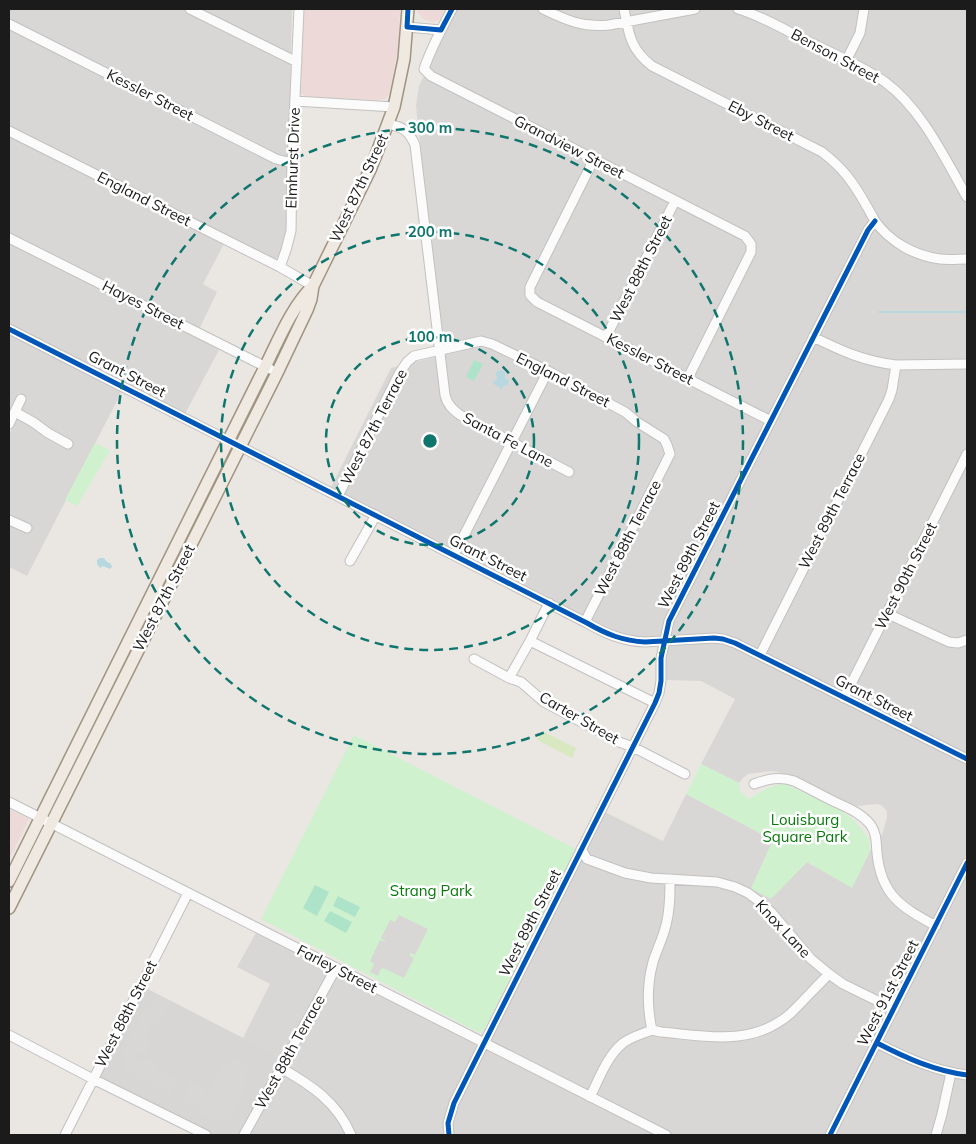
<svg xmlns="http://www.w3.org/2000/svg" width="976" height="1144" font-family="Mulish,sans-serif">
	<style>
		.residential { fill: #d9d7d5 }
		.commercial { fill: #edd9d7 }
		.religious { fill: #d8d6d5 }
		.grass { fill: #d8e8c0 }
		.park { fill: #d0f1ce }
		.pitch { fill: #ade3c9 }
		.parking { fill: #d8d7d5 }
		.water { fill: #b6d8de }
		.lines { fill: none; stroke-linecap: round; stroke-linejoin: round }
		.stream { stroke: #b6d8de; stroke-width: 2 }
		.minor-casing { stroke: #c2c1bf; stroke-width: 11 }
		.major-casing { stroke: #a09380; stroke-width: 14 }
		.minor { stroke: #fcfbfb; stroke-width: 9 }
		.major { stroke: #efe9e2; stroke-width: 11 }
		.cycleway-casing { stroke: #fff; stroke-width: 8 }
		.cycleway { stroke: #0057b8; stroke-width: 5 }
		.ring { fill: none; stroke: #0f766e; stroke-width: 2.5; stroke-dasharray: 9 6 }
		.labels { text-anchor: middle; stroke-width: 5; stroke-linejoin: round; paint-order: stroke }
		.street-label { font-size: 15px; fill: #1b1b1b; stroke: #fff }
		.park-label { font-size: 15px; fill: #09790d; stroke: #fff }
		.centre { fill: #0f766e; stroke: #fff; stroke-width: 2.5 }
		.ring-label { font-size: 15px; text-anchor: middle; font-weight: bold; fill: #0f766e; stroke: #fff; stroke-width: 5; stroke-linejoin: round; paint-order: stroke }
	</style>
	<rect width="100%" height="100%" fill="#eae7e3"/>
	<path class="residential" d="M9 9H292L288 190 287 228 284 243 278 257 274 260 227 238 203 284 217 292 196 336 219 350 185 414 9 325Z
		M457 9H967V853L825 1135H248L282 1058 243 1038 270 984 237 967 257 931 485 1048 605 812 663 841 686 794 773 840 751 889 771 898 807 862 852 887 870 851 880 841 887 818V811L881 805 876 804 857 806 848 804 782 773 773 771 748 774 743 778 739 783 701 764 735 699 701 681 666 680 665 656 668 638H629L608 631 331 487 391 368 443 355 416 106 419 86 423 78Z
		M9 334 122 391 27 576 9 567V435L27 398 18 393 9 412Z
		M967 872V1135H834Z"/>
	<path class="commercial" d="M303 9H400L398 49 389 94 386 98 380 100 308 97 301 94Z
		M417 9H446L440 19 438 21 431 22 423 19 417 12Z
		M9 809 29 819 9 860Z"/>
	<path class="religious" d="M144 987 282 1058 240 1135H214L105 1080 101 1077V1073Z"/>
	<path class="grass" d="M542 731 576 748 572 758 537 740Z"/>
	<path class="park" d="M95 443 110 450 77 506 65 500Z
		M354 735 576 849 484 1030 480 1032 475 1031 261 919Z
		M701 764 739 783 740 791 749 799 767 788 784 783 838 809 854 820 869 839 870 851 852 888 807 862 771 899 751 889 773 840 686 794Z"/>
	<path class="pitch" d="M474 360 483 364 474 381 466 377Z
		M315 885 329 892 317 916 303 908Z
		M338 896 360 907 355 917 333 906Z
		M330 911 352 922 346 933 324 921Z"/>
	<path class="parking" d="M399 915 428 929 415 955 411 953 410 954V956L414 958 404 978 383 968 380 970 378 976 370 972 374 964 370 961 380 940 385 942H386L381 938 390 920 395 922Z
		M156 995 171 1003 163 1020 152 1025 146 1037 151 1041 144 1056 137 1053 135 1056 138 1061 141 1062 143 1057 158 1063 155 1069 179 1080 171 1094 124 1070 126 1062 125 1059 120 1056 145 1005 150 1007Z
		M233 1056 251 1066 242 1082 248 1085 229 1120 225 1118 221 1124 197 1111 222 1064 227 1066Z
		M191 1082 206 1089 197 1107 182 1099Z"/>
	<path class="water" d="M500 370 505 372V379H508L509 382 506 386 504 385 501 390 498 386 495 385 493 383 494 381 497 380 496 372Z
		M100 558H104L106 561 111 564 112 567 110 569 103 566 100 568 97 564V560Z"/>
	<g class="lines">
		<path class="stream" d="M879 312H967"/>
		<g class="minor-casing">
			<path id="minor" d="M190 9 297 62
				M452 9C442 28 431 48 424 69L431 76 745 236 751 244V252L688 378
				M543 9C566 20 583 28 609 25L695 9
				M624 9C629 34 630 49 652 66L822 152C843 168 853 182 866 205 869 210 872 216 875 221 890 242 915 256 940 259 949 260 958 259 967 259
				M738 9C760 15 787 31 807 41 832 53 864 67 885 82 922 109 945 159 967 197
				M9 24 276 159 292 163
				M407 27 441 30
				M846 61 860 33 864 9
				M295 101 394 107
				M388 124C403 127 409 131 415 145L445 395C447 404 452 409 460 415L569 472
				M9 131 280 267 313 286
				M594 159 530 287V295L537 302 771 421
				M9 238 270 369
				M280 267 286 250 291 231 292 163 299 9
				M9 329 587 623C606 634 623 641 645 642L714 638 723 639 735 643 967 759
				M606 337 675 201
				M813 337C842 351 863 361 896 365L967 364
				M15 412 33 422 48 433 68 444
				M9 424 21 399
				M338 496 399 374 407 362 414 356 481 341 492 344 548 371 625 412 637 422 664 439 667 445 670 454 585 622
				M9 520 27 528
				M454 555 548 371
				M350 561 376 515
				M888 614 949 642 958 643 967 640
				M530 641 655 703
				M760 655 889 399 892 390 896 365
				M474 659 509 678 521 682 544 702 619 742 633 747 685 774
				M509 678 530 641 549 603
				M844 698 967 454
				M754 784C768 779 779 776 794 781 808 788 821 795 835 802 848 808 861 813 870 824 877 833 876 843 877 853 881 895 901 907 936 926
				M9 802 666 1135
				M581 849 587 859 625 873 651 878 717 882 735 887 748 893 760 902 771 912 811 959 829 974 843 984 894 1009
				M652 1030 661 1032C707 1036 753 1047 791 1013 804 1000 816 987 829 974
				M652 1030C647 1007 647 984 653 962 657 949 663 938 666 925 670 910 670 895 670 879
				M9 1035 93 1079 206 1135
				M877 1043C906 1058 935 1071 967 1075
				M281 1068C311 1085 337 1102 351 1135
				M590 1097C599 1079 607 1056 623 1043 631 1037 642 1034 652 1030
				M65 1135 188 893
				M244 1135 336 968
				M449 1135 448 1123 454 1103 655 703 659 693 661 681V658L669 621 868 230 875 221
				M830 1135 967 863
				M936 1135 942 1114 951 1073"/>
		</g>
		<g class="major-casing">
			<path id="major" d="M9 881 265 367C279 339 291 308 313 286L370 170 376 155 394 107 404 59 408 9
				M9 908 277 373 307 310 311 299 313 286"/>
		</g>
		<use href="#minor" class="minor"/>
		<use href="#major" class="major"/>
		<g class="cycleway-casing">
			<path id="cycleway" d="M408 9 407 27 441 30 452 9
				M9 329 587 623C606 634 623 641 645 642L714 638 723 639 735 643 967 759
				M877 1043C906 1058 935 1071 967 1075
				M449 1135 448 1123 454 1103 655 703 659 693 661 681V658L669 621 868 230 875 221
				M830 1135 967 863"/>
		</g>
		<use href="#cycleway" class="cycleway"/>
	</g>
	<g class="ring">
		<circle cx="430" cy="441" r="104"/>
		<circle cx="430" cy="441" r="209"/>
		<circle cx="430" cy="441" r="313"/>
	</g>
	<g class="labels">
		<g class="street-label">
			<text transform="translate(835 56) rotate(28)" y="5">Benson Street</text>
			<text transform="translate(150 95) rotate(27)" y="5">Kessler Street</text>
			<text transform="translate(761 121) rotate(27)" y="5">Eby Street</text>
			<text transform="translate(569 147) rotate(27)" y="5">Grandview Street</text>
			<text transform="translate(293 158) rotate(-88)" y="5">Elmhurst Drive</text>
			<text transform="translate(359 188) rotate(-65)" y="5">West 87th Street</text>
			<text transform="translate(144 199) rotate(27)" y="5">England Street</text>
			<text transform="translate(641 269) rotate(-63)" y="5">West 88th Street</text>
			<text transform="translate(143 305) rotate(27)" y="5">Hayes Street</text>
			<text transform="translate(650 359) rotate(27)" y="5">Kessler Street</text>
			<text transform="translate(127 374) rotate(27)" y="5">Grant Street</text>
			<text transform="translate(563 380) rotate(27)" y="5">England Street</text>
			<text transform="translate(374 427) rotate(-63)" y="5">West 87th Terrace</text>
			<text transform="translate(508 440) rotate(28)" y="5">Santa Fe Lane</text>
			<text transform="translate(832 511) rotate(-63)" y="5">West 89th Terrace</text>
			<text transform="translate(628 538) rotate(-63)" y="5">West 88th Terrace</text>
			<text transform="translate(689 555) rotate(-63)" y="5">West 89th Street</text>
			<text transform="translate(488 558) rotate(27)" y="5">Grant Street</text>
			<text transform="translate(906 576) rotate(-63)" y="5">West 90th Street</text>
			<text transform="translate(164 598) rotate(-63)" y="5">West 87th Street</text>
			<text transform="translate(874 698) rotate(27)" y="5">Grant Street</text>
			<text transform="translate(579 718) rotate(30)" y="5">Carter Street</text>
			<text transform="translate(530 923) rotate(-63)" y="5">West 89th Street</text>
			<text transform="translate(783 929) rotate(47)" y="5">Knox Lane</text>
			<text transform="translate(337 969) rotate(27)" y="5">Farley Street</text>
			<text transform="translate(888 993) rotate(-63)" y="5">West 91st Street</text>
			<text transform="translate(126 1014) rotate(-63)" y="5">West 88th Street</text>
			<text transform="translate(290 1052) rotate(-61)" y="5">West 88th Terrace</text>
		</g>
		<g class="park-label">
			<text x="805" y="825">Louisburg<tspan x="805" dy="17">Square Park</tspan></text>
			<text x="431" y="896">Strang Park</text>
		</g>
	</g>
	<circle cx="430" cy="441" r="8" class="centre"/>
	<g class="ring-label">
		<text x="430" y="133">300 m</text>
		<text x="430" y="237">200 m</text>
		<text x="430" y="342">100 m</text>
	</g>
	<rect width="976" height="1144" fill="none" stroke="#1b1b1b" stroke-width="20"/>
</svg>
